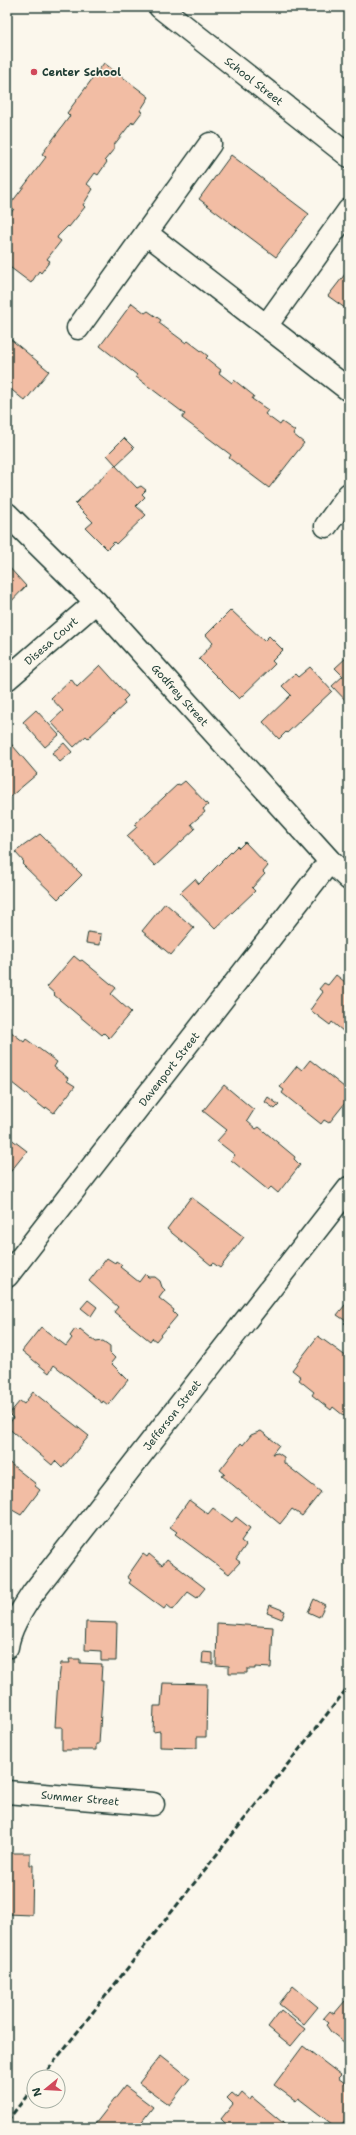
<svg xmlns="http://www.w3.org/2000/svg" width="356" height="2135" font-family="'Shantell Sans',sans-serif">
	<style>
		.building { fill: #f2bda4; stroke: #1f3d34 }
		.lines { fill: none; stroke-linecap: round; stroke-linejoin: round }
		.minor-casing { stroke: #1f3d34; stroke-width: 25 }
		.minor { stroke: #fbf7ec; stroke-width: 22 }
		.rail { stroke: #1f3d34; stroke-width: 3; stroke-dasharray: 6 3; stroke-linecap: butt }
		.poi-dot { fill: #d1495b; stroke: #fbf7ec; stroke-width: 1.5 }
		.labels { text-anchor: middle; stroke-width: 3; stroke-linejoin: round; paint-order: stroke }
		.poi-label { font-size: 11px; font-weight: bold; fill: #1f3d34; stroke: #fbf7ec; text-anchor: start }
		.street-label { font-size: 11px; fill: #1f3d34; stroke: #fbf7ec }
	</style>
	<rect width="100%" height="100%" fill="#fbf7ec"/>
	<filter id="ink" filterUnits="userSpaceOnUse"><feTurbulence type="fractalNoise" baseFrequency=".025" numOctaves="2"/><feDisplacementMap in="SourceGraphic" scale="8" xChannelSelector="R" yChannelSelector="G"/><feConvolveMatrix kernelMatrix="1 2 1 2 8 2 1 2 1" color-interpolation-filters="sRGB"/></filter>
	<g filter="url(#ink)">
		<path class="building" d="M104 63 149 97 140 111 142 112 133 124 132 122 114 145V149L105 160 107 162 98 175 95 173 87 184 93 189 83 205 85 207 69 227 68 226 58 236 57 238 61 241 47 259 50 261 41 273 39 271 31 283 7 265V217L14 209 9 206 46 157 42 154 70 116 67 113Z
			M231 155 309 214 276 257 199 199Z
			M349 269V311L328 296Z
			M132 303 145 313 148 311 161 320 159 323 186 343 188 341 208 356 206 358 221 370 219 373 232 383 234 380 254 396 252 399 268 410 265 414 280 425 282 422 295 431 293 434 304 443 269 488 229 458 231 455 182 418 185 414 136 377 137 375 100 346Z
			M8 337 49 371 25 401 7 386Z
			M124 438 134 448 116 465 107 455Z
			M115 465 137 488 141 486 146 490 142 494 145 497 136 506 146 515 116 544 114 542 107 549 86 528 93 522 75 504Z
			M7 565 26 586 7 606Z
			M231 610 264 641 269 636 283 650 272 661 275 664 239 699 199 659 213 643 206 635Z
			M347 657 349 659V704L332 686 343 676 335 668Z
			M100 665 128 696 123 701 125 704 88 738 86 736 74 747 51 722 63 711 51 698 71 679 77 687Z
			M310 667 332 691 287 733 286 732 279 739 263 722 291 695 282 686 295 674 298 677Z
			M36 710 59 735 45 747 23 722Z
			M7 739 37 774 10 797 7 793Z
			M64 743 72 752 60 762 52 753Z
			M185 781 208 805 203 809 205 812 191 824 195 829 155 866 127 836 137 827 135 824 178 784 180 785Z
			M40 834 82 875 58 899 22 864 24 862 15 852Z
			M245 842 268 866 263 872 265 874 252 888 255 891 215 929 180 893 195 879 199 884 237 846 239 848Z
			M165 903 194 928 171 955 142 931Z
			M88 932 101 934 100 945 86 943Z
			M74 956 80 961 82 960 116 988 111 994 131 1012 109 1038 104 1033 102 1035 54 995 55 994 47 987Z
			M336 975 349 985V1036L332 1022 330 1025 310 1010 323 992 319 989 324 983 328 985Z
			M10 1031 24 1042 26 1039 57 1062 54 1067 68 1078 67 1081 75 1086 54 1113 46 1107 45 1109 7 1079V1035Z
			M310 1060 349 1091V1098L329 1123 324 1120 321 1124 282 1093 284 1090 280 1087 297 1066 302 1070Z
			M224 1085 254 1110 247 1121 256 1129 259 1127 295 1157 294 1159 300 1165 278 1193 271 1187 268 1190 231 1160 235 1155 217 1141 227 1130 203 1111Z
			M268 1097 279 1105 275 1109 265 1102Z
			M7 1128 10 1138 27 1151 7 1176Z
			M191 1197 244 1237 220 1268 213 1263 211 1265 167 1229Z
			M107 1258 115 1263 116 1261 122 1265 120 1267 139 1282 145 1274 148 1277H155L160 1281 162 1287 165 1290 159 1298 174 1310 173 1312 177 1316 156 1341 152 1338 150 1341 114 1312 118 1307 89 1281Z
			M88 1300 97 1307 91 1316 81 1308Z
			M349 1300V1327L344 1323 346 1321 337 1315Z
			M41 1327 66 1346 72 1338 70 1336 75 1329 78 1331 80 1329 96 1342 103 1341 110 1346V1353L115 1358 111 1363 128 1380 108 1405 103 1401 102 1403 54 1365 49 1373 22 1351Z
			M318 1336 347 1357 345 1359 349 1363V1420L333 1407 331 1410 312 1395 314 1392 299 1380 301 1377 292 1370Z
			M33 1392 89 1436 62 1468 55 1461 52 1465 7 1427 13 1418 9 1414 20 1401 24 1404Z
			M261 1431 279 1445 272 1454 278 1453 284 1457V1463L321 1492 302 1516 292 1509 280 1524 222 1476 225 1474 220 1470 241 1443 243 1445 251 1435Z
			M7 1461 36 1484 35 1486 40 1490 21 1515 7 1507Z
			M189 1500 208 1514 213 1508 232 1522 236 1517 250 1528 241 1541 246 1545 236 1559 240 1562 229 1574 175 1534 177 1532 170 1527Z
			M143 1554 147 1557 149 1554 162 1565 167 1559 205 1588 197 1598 188 1592 173 1610 167 1605 164 1609 129 1583 131 1580 127 1577Z
			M314 1599 325 1605 319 1617 308 1612Z
			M270 1605 285 1611 282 1619 267 1613Z
			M86 1622 117 1623 116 1661H101V1651L85 1650Z
			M217 1623 273 1627 271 1668 255 1667V1669H247V1673H229V1666L216 1665Z
			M203 1652 213 1653V1664L202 1663Z
			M69 1659H80V1663L102 1664 101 1681H103L99 1744H96V1750H62V1727H55L58 1679H59L61 1663H70Z
			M163 1683 207 1684 206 1737H197V1748L160 1747V1731L153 1732 154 1706H161Z
			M7 1853H30V1865H33L32 1915 7 1914Z
			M293 1986 318 2007 304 2024 279 2004Z
			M345 2001 349 2004V2046L331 2032 326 2025 328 2023 323 2019 330 2011 334 2014Z
			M281 2010 305 2029 291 2046 268 2027Z
			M303 2046 341 2075 338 2078 349 2086V2115L339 2128H337L298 2098 296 2101 274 2085Z
			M161 2055 190 2078 169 2105 139 2083Z
			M125 2086 153 2107 137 2128H92Z
			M232 2093 238 2098 242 2093 250 2100 252 2097 289 2128H225L227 2125 221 2119 233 2104 227 2098Z"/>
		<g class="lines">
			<g class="minor-casing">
				<path id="minor" d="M160 7 349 156
					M146 233 349 390
					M266 326 349 210
					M78 328 210 144
					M7 514 96 602 330 861 349 879
					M326 526 349 494
					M7 679 96 602
					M7 1276 330 861
					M7 1647C10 1627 22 1610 33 1593L349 1188
					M7 1792 153 1804"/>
			</g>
			<use href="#minor" class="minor"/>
			<path class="rail" d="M42 2077 349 1686
				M7 2121 34 2087"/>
		</g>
	</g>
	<circle class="poi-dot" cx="34" cy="72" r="4"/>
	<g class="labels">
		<g class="poi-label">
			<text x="42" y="76">Center School</text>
		</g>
		<g class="street-label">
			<text transform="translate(254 81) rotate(38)" y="4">School Street</text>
			<text transform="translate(51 641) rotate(-41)" y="4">Disesa Court</text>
			<text transform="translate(180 695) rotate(48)" y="4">Godfrey Street</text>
			<text transform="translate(169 1069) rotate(-52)" y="4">Davenport Street</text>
			<text transform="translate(172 1415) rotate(-52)" y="4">Jefferson Street</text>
			<text transform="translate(80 1798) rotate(5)" y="4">Summer Street</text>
		</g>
	</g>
	<rect width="356" height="2135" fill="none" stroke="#fbf7ec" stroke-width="24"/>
	<rect x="12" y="12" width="332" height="2111" fill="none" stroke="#1f3d34" stroke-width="1.5" filter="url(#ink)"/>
	<g transform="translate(46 2089) rotate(252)"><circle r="19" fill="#fbf7ec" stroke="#a3ada2"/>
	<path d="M0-3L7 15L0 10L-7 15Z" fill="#d1495b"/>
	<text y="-6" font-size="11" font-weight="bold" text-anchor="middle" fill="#1f3d34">N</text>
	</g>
</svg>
